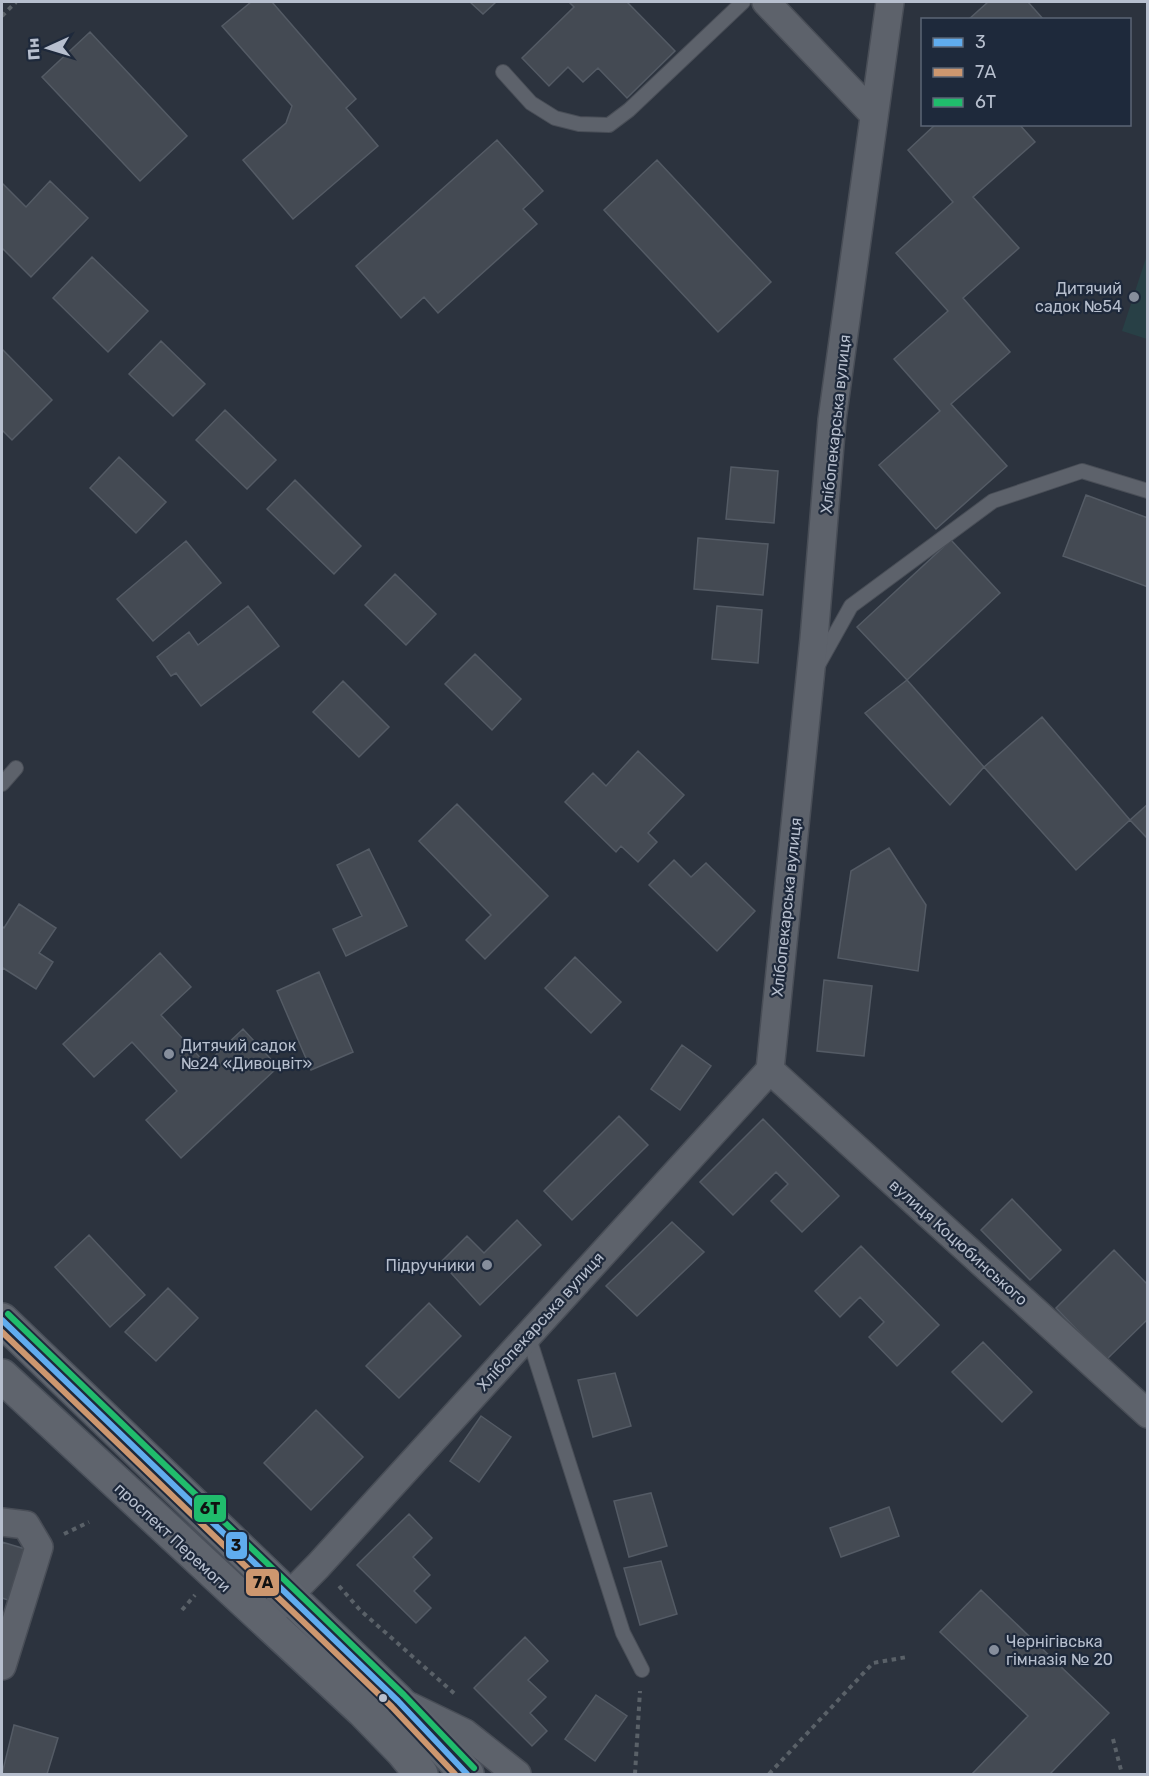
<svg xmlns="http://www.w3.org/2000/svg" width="1149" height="1776" font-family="Rubik,sans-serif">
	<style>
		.green { fill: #284046 }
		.building { fill: #444a53; stroke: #545b65; stroke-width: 1.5 }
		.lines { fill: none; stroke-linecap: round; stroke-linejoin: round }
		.service-casing { stroke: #494e57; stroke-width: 16 }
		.minor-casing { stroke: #494e57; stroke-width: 30 }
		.primary-casing { stroke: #4a505a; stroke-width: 36 }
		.path { stroke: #5a6168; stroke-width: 4; stroke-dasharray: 4.5 4.5; stroke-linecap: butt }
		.service { stroke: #5d626b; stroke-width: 14 }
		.minor { stroke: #5d626b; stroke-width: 27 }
		.primary { stroke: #5f646d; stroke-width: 33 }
		.bus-1-casing { stroke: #1e293b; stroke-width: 10 }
		.bus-2-casing { stroke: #1e293b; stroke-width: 10 }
		.bus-3-casing { stroke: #1e293b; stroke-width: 10 }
		.bus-1 { stroke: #60acee; stroke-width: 6 }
		.bus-2 { stroke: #cd976f; stroke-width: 6 }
		.bus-3 { stroke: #20bc6c; stroke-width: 6 }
		.poi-dot { fill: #868e9c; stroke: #1e293b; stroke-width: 2 }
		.bus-dot { fill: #b7bfce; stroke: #1e293b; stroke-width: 2 }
		.labels { text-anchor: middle; stroke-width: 4.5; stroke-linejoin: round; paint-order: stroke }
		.poi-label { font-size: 16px; fill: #b7bfce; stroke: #1e293b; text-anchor: end }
		.street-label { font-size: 16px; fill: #b7bfce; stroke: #1e293b }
		.line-badge { stroke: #1e293b; stroke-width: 2 }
		.pale-badge-label { font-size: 16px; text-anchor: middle; font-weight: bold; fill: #111 }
	</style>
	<rect width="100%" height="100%" fill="#2c333e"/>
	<path class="green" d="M1147 255 1148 339H1147L1122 331Z"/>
	<path class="building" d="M251 2H272L356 99 346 108 378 146 293 219 243 160 286 123 292 106 222 26Z
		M470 2H496L483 14Z
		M569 2H627L675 51 627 98 598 68 583 82 568 67 549 86 522 58 574 7Z
		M988 2H1028L1044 20H968Z
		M90 32 187 136 140 181 42 77Z
		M936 124H1019L1035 142 973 197 1019 248 963 298 1010 352 951 404 1007 466 936 529 879 465 940 411 894 359 948 311 896 253 953 202 908 150Z
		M497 140 543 191 523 209 537 224 438 313 424 297 401 318 356 266Z
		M657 160 771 282 718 332 604 210Z
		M50 181 88 218 31 277 2 248V183L26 207Z
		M92 257 148 311 108 352 53 298Z
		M161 341 205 384 173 416 129 374Z
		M2 349 52 400 12 440 2 430Z
		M225 410 276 460 247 489 196 440Z
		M119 457 166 502 136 533 90 488Z
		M731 467 778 471 774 523 726 519Z
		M295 480 361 546 334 574 267 509Z
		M1086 495 1148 518V587L1063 556Z
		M698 538 768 544 763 595 694 589Z
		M951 540 1000 593 907 680 857 627Z
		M186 541 221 583 153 641 117 599Z
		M395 574 436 614 406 645 365 605Z
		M248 606 279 646 201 706 176 673 171 676 157 657 189 632 198 645Z
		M717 606 762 610 758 663 712 659Z
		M475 654 521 699 492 730 445 684Z
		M907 680 984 767 950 805 865 713Z
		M343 681 389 727 359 757 313 712Z
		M1042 717 1130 820 1076 870 984 767Z
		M638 751 684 795 648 833 657 842 638 862 621 846 616 852 565 802 593 773 606 786Z
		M457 804 548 896 485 959 466 940 491 915 419 841Z
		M1148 804V839L1130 820Z
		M889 848 926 905 918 971 838 958 851 871Z
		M369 849 407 926 346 956 333 929 362 916 337 865Z
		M674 860 691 877 706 863 755 911 717 951 649 885Z
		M19 904 56 928 39 953 53 962 36 989 3 968 2 971V926L4 928Z
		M160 953 191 987 161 1015 206 1064 243 1029 278 1067 181 1158 146 1120 177 1091 132 1042 94 1077 63 1044Z
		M575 957 621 1002 591 1033 545 988Z
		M319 972 353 1052 311 1070 277 991Z
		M824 980 872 986 864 1056 817 1051Z
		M682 1045 711 1066 680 1110 651 1089Z
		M619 1116 648 1145 572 1220 544 1191Z
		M763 1119 839 1196 802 1232 771 1201 788 1184 776 1172 733 1215 700 1182Z
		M1012 1199 1061 1250 1030 1280 981 1230Z
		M517 1220 541 1245 480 1305 441 1262 467 1236 484 1253Z
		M672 1222 704 1252 637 1316 606 1286Z
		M89 1235 145 1295 110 1327 55 1267Z
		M861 1246 939 1325 897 1366 869 1337 884 1322 860 1297 840 1317 815 1291Z
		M1114 1250 1148 1285V1319L1106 1360 1056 1308Z
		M168 1288 198 1318 156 1361 125 1332Z
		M429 1303 461 1336 399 1398 366 1366Z
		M983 1342 1032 1392 1002 1422 952 1372Z
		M615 1373 631 1426 593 1437 578 1380Z
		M316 1410 363 1457 311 1510 264 1463Z
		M481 1416 511 1437 479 1482 450 1461Z
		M651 1493 667 1546 629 1557 614 1501Z
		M889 1507 899 1536 841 1557 830 1528Z
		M409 1514 432 1538 413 1557 430 1575 414 1591 431 1608 416 1623 357 1565Z
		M2 1542 32 1551 17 1603 2 1598Z
		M661 1561 677 1614 640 1625 624 1568Z
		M981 1590 1109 1713 1050 1774H972L1028 1716 940 1632Z
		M525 1637 548 1661 528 1680 546 1697 530 1713 547 1731 532 1746 474 1688Z
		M596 1695 627 1716 595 1761 565 1739Z
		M14 1725 58 1738 47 1774H2Z"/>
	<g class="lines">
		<g class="service-casing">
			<path id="service" d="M503 72 531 103 555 118 579 124 609 125 629 110 743 2
				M818 665 851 606 993 501 1082 471 1148 491
				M2 784 16 768
				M528 1335 623 1633 642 1670"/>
		</g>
		<g class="minor-casing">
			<path id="minor" d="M766 2 874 115
				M770 1070 1148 1414
				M2 1522 26 1525 39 1547 2 1666
				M264 1621 318 1566 770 1070 814 639 832 420 890 2
				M407 1705 465 1733 517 1774"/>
		</g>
		<g class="primary-casing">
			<path id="primary" d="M2 1320 398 1701 467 1774
				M2 1376 363 1711 403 1752 421 1774"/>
		</g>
		<path class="path" d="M2 16 16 2
			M64 1534 89 1522
			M339 1586 360 1610 456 1695
			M182 1610 195 1595
			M1113 1739 1122 1774
			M635 1774 640 1691
			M769 1774 873 1663 907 1657"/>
		<use href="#service" class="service"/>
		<use href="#minor" class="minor"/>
		<use href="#primary" class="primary"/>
		<g class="bus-1-casing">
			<path id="bus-1" d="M2 1320 398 1701 467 1774"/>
		</g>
		<g class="bus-2-casing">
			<path id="bus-2" d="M2 1332 392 1707 455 1774"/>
		</g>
		<g class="bus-3-casing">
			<path id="bus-3" d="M8 1314 404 1695 474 1768"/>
		</g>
		<use href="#bus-1" class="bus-1"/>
		<use href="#bus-2" class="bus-2"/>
		<use href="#bus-3" class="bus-3"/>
	</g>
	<g class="poi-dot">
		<circle cx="1134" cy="297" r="6"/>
		<circle cx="169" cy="1054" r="6"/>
		<circle cx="487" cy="1265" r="6"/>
		<circle cx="994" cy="1650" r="6"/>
	</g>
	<circle class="bus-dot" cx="383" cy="1698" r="5"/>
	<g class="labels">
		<g class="poi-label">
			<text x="1122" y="294">Дитячий<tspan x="1122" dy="18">садок №54</tspan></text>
			<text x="181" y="1051" text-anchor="start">Дитячий садок<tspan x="181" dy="18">№24 «Дивоцвіт»</tspan></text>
			<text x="475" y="1271">Підручники</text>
			<text x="1006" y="1647" text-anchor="start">Чернігівська<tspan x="1006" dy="18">гімназія № 20</tspan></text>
		</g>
		<g class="street-label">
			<text transform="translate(835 424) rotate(-84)" y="6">Хлібопекарська вулиця</text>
			<text transform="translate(786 907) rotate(-84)" y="6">Хлібопекарська вулиця</text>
			<text transform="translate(959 1242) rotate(42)" y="6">вулиця Коцюбинського</text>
			<text transform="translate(540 1321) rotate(-48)" y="6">Хлібопекарська вулиця</text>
			<text transform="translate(173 1537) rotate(43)" y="6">проспект Перемоги</text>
		</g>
	</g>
	<g class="line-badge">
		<rect x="193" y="1494" width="34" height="29" rx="6" fill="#20bc6c"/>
		<rect x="225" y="1531" width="23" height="29" rx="6" fill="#60acee"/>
		<rect x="245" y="1568" width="35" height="29" rx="6" fill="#cd976f"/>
	</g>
	<g class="pale-badge-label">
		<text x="210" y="1514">6Т</text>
		<text x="236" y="1551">3</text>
		<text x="263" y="1588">7А</text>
	</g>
	<rect width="1149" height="1776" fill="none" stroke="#b7bfce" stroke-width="6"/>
	<rect x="921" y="18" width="210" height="108" fill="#1e293b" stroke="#5b6576" stroke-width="1.5"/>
	<rect x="933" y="38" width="30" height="9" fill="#60acee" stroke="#5b6576" stroke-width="1.5"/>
	<text x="975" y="48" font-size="18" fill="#b7bfce">3</text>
	<rect x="933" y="68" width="30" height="9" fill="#cd976f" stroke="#5b6576" stroke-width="1.5"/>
	<text x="975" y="78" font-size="18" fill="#b7bfce">7А</text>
	<rect x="933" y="98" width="30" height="9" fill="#20bc6c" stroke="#5b6576" stroke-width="1.5"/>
	<text x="975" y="108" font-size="18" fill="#b7bfce">6Т</text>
	<g transform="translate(48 48) rotate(266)" stroke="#1e293b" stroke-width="4.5" paint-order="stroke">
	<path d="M0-4.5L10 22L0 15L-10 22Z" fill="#b7bfce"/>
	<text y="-9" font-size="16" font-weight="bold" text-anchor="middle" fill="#b7bfce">Пн</text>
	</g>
</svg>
